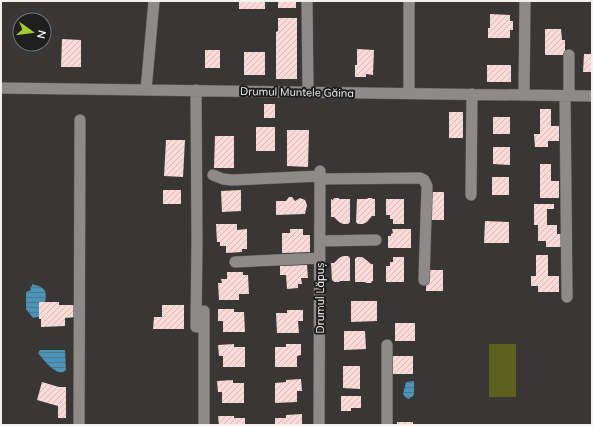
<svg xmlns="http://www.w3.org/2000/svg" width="593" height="426" font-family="Mulish,sans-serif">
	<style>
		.garden { fill: #5d5f1c }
		.water { fill: url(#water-rules) }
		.building { fill: url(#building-hatch) }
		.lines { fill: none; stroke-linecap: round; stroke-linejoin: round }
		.minor-casing { stroke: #575554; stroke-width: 12 }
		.minor { stroke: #8d8a89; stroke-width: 11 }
		.labels { text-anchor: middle; stroke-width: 4; stroke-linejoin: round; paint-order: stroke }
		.street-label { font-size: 11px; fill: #f3f1f0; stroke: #1f1e1e }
	</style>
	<defs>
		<pattern id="water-rules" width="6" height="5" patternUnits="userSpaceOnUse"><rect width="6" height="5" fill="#4b93b7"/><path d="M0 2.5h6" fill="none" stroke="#4a7990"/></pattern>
		<pattern id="building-hatch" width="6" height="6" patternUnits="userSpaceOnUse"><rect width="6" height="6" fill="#fadad6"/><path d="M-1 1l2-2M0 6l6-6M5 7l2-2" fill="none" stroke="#d7bdba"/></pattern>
	</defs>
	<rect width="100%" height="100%" fill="#393735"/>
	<path class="garden" d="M489 344H516V397H489Z"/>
	<path class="water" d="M32 284C43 287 48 289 45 302H39V317L33 318 26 309V292L31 290 30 287 32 286Z
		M40 350H65L66 370C58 379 43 359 38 353Z
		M414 381V394L413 396 409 399 406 398 403 394 406 382Z"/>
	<path class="building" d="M239 1H265V9H239Z
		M278 1H296V8H278Z
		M490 14 510 15V21H513V30H510V38H488V28H490Z
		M278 18H297V79H276V32L278 31Z
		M545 29H561L562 40H565V55H545Z
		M62 39 81 40V67H61Z
		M357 49 374 50 373 75 366 74V77H355V65H357Z
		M205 50H220V68H205Z
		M244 52H265V75H244Z
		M584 54H592V72H583Z
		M487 65H511V82H487Z
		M264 104H275V118H264Z
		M540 109H551V126H559V141H548V147H535L534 134H540Z
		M449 112H463V138H449Z
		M493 117H510V134H493Z
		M256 127H275V151H256Z
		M287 130H309L308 167 287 166Z
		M215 136H234V168H214Z
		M166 140H185L183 177 164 176Z
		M493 147H510V165L493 164Z
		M540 164H551V181H559V198H540Z
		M492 177H509V195H492Z
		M163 190H181V204H163Z
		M241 190V211L222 212 221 191Z
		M428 192H444V220H428Z
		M289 197H292L295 201 300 198 305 200 307 205 305 214 276 215V201H286Z
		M334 198H339V199H350V222L348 224H343L339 222 334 217H331V199L333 200Z
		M368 198H372L373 199H375V216H372L367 222 363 224H358L356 222 357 199H367Z
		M386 199H404V224H393V219H390V215H386Z
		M534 204H554V209H547V225H557V234H562V247H546V241H538V225H534Z
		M485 221 509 222V243H484Z
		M216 224H237V230L247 229V249H242V252L226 253V246H220V242H217Z
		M290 229H303V235H310V252L282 253V233H290Z
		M392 229H411V248H388V236H391V234L393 233Z
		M536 255H548V276H559V292H538V286H531V276H536Z
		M343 256H348L350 258V281H340L339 282H334L333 280 332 281 331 263H334L339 258Z
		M357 257H362L365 259 371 264H373V281H372L371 283H366L365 282H355V259Z
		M393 257H404V282H386V266H390V262H393Z
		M307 265 308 278H301L302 284H298V288L287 289 286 275H280V266Z
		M426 270H443V291H426Z
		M227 272H243V275H248L249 294H239V300H219L218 283H222L221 279H227Z
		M351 301H377V321L351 322Z
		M39 302H59V305H75L76 317 65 318V326L41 327V319H39Z
		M162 305H184V329H153L154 317H162Z
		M218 309H234V312H244L245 332H223V321H218Z
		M287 310H303V321H298L299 333H277L276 313H287Z
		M395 323H415V341H395Z
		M344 331H365L366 349 344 350Z
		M234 344V347H245V367H223V356H219L218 345Z
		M286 344H301V355L297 356V367H275V347H286Z
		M392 356H413V374H392Z
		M343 366H360V389L343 388Z
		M301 379 302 391H297V402L275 403V383L286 382V380Z
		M233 380V383H244V403H222V392H218L217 381Z
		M42 382 59 387H66V418H58V406L37 400Z
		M341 396H361V408H351V411H341Z
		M302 414V425H275V418H286V415Z
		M218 416H234V418H245V425H219Z
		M397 422H413V425H397Z"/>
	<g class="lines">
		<g class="minor-casing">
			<path id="minor" d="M307 1 308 92
				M409 1V93
				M1 88 592 96
				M146 90 154 1
				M524 95 525 1
				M565 95 567 297
				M569 95V55
				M213 175 223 179 232 180 320 176
				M320 179 420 178 424 180 427 186 424 280
				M471 195 472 94
				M320 241 376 240
				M235 262 320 258
				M196 327 197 241 196 90
				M387 345V425
				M79 425 80 120
				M204 425V311
				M319 425 320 171"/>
		</g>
		<use href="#minor" class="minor"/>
	</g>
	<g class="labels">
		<g class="street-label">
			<text transform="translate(297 92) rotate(1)" y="4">Drumul Muntele Găina</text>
			<text transform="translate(320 298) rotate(-90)" y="4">Drumul Lăpuș</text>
		</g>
	</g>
	<rect width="593" height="426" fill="none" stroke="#f3f1f0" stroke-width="4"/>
	<g transform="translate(32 32) rotate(104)"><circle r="19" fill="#1f1e1e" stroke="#747272"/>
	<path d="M0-3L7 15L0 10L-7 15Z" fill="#9fca2c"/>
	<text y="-6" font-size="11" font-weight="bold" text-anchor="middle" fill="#f3f1f0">N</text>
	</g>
</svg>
